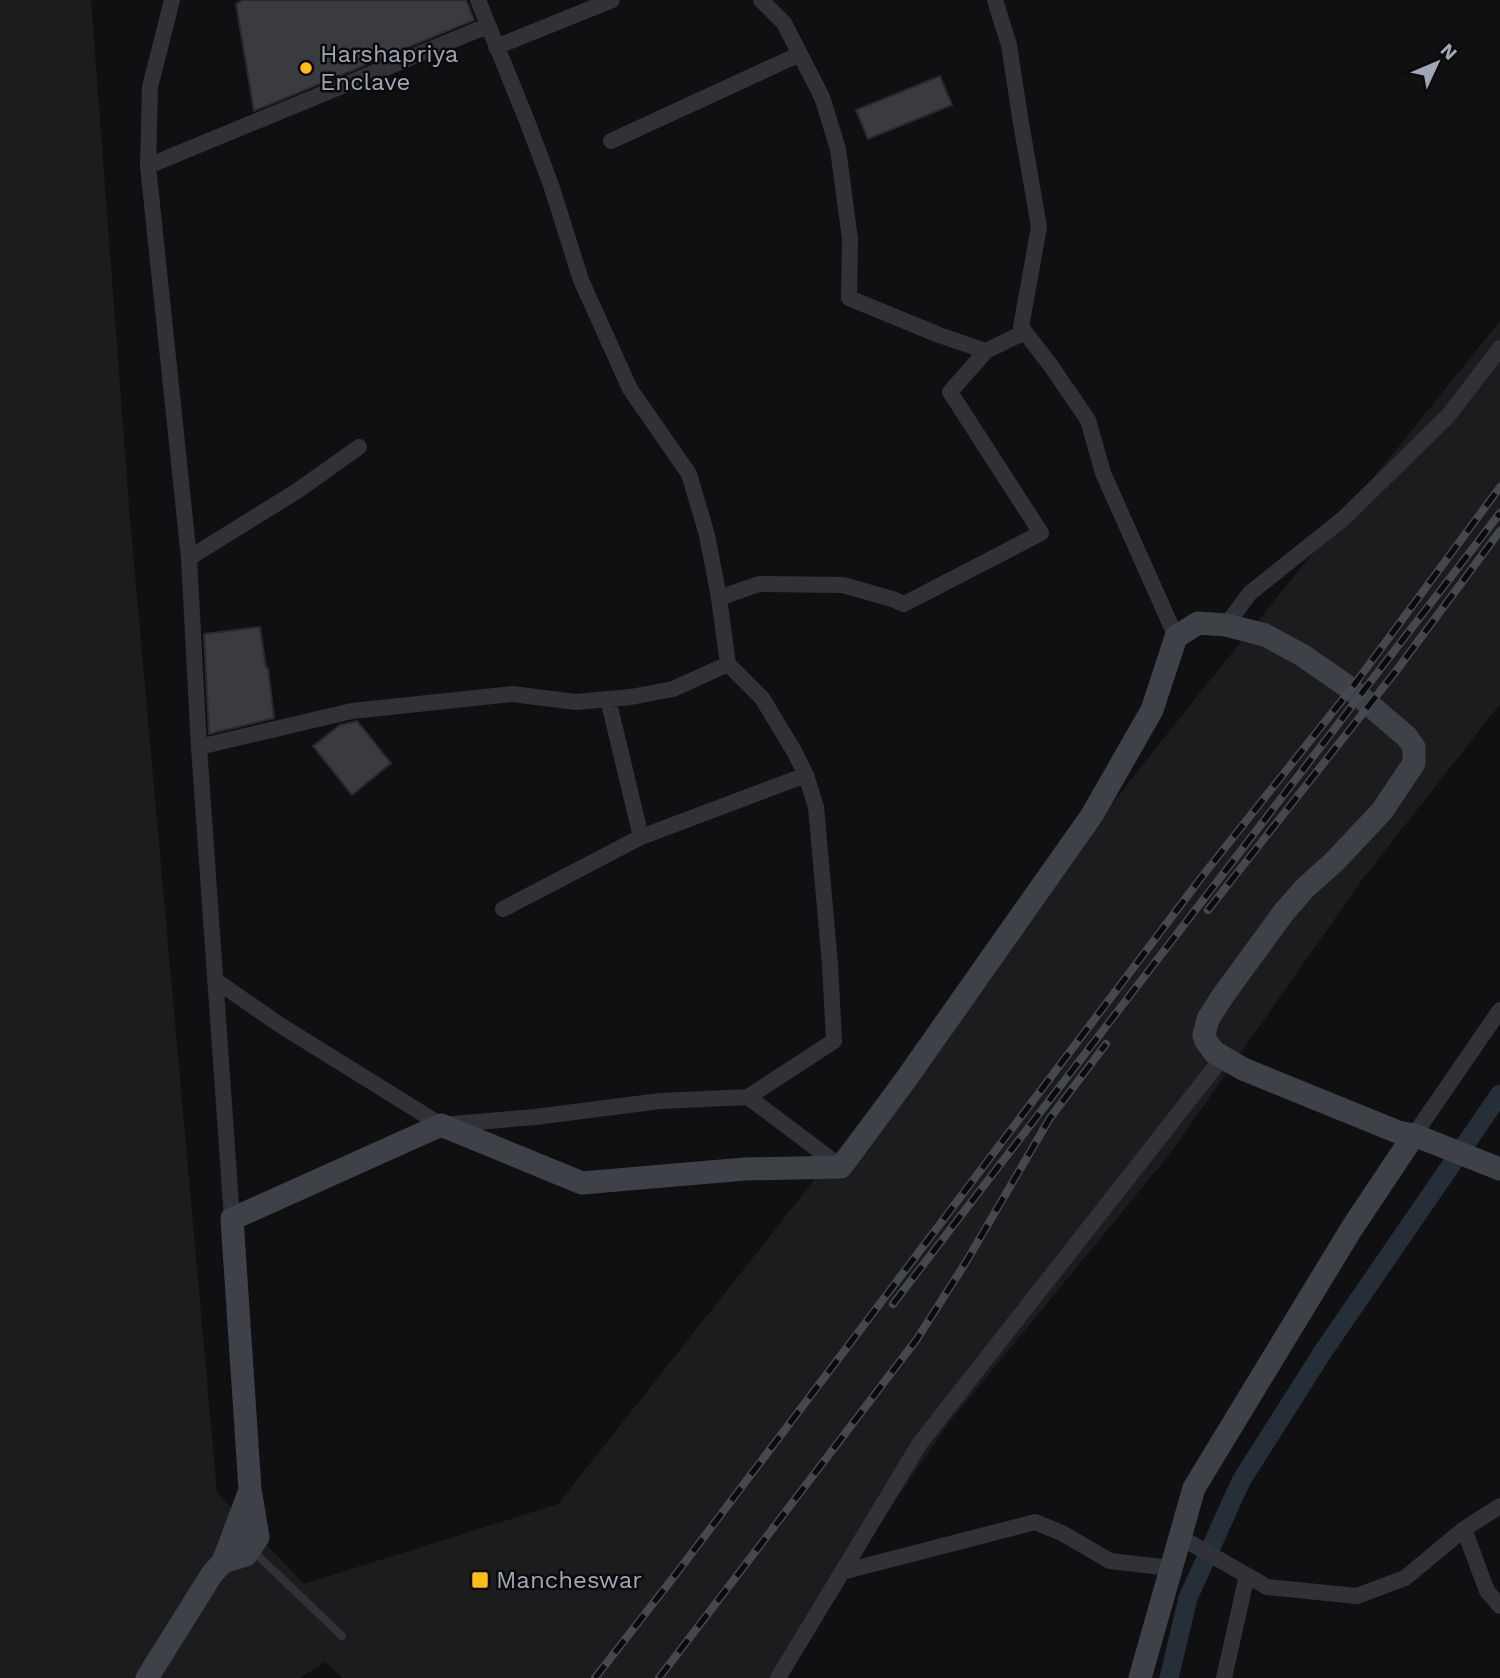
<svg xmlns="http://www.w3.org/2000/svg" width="1500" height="1678" font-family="'Work Sans',sans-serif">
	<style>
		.built { fill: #1c1c1f }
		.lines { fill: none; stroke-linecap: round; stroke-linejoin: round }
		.canal { stroke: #262f37; stroke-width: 19 }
		.building { fill: #3a3b40; stroke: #2a2a2e; stroke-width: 2 }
		.lane { stroke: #313237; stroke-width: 8 }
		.street { stroke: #313237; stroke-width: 16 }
		.secondary { stroke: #3f4148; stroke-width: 23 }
		.rail-casing { stroke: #46484f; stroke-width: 8 }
		.rail { stroke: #0b0b0d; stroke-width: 5; stroke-dasharray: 16; stroke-linecap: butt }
		.poi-dot { fill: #ffba1b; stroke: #0b0b0d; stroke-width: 2.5 }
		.labels { text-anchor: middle; stroke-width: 5; stroke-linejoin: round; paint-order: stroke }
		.poi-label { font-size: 24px; fill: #a0a6b4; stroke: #0b0b0d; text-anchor: start }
	</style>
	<rect width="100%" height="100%" fill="#101012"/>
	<path class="built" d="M0 0H91L130 519 217 1492 304 1584 558 1504 1190 705 1500 321V704L1362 880 1169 1155 948 1424 773 1678H342L325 1662 300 1678H0Z"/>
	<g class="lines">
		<path class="canal" d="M1169 1678 1188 1598 1241 1481 1322 1353 1500 1094"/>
	</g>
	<path class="building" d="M243 0H466L474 20 254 111 236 4Z
		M940 76 952 105 868 139 856 110Z
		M260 627 266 668H268L274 718 209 734 204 634Z
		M357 721 391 763 352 795 313 746 340 725Z"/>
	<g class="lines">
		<path class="lane" d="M253 1551 342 1636"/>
		<path class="street" d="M172 0 150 87 148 166 189 558 199 747 232 1219
			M478 0 527 121 551 185 581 280 630 389 689 474 707 535 719 598 728 664 762 698 794 751 806 775 816 807 830 964 834 1041 748 1097 841 1167
			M761 0 784 23 822 97 838 149 850 239 849 298 939 335 986 351 1025 332
			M995 0 1009 45 1020 117 1039 227 1021 327 1051 366 1088 420 1103 473 1176 637
			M496 47 612 0
			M611 141 800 54
			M148 166 487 26
			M189 558 297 491 359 447
			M719 598 759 584 843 585 892 599 904 604 1041 533 950 392 986 351
			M1226 625 1250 593 1344 518 1448 416 1500 348
			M199 747 352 711 512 694 576 702 631 697 673 689 728 664
			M641 837 806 775
			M503 909 641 837 608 699
			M215 980 280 1025 441 1125 535 1117 660 1101 748 1097
			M1414 1135 1500 1010
			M1464 1529 1487 1591 1500 1606
			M1180 1537 1267 1587 1357 1596 1405 1578 1464 1529 1500 1506
			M842 1572 1035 1522 1062 1533 1110 1561 1171 1568
			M778 1678 920 1443 1222 1058
			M1224 1678 1247 1575"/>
		<path class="secondary" d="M223 1562 250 1490
			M147 1678 212 1574 223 1562 246 1555 258 1537 250 1489 232 1219 441 1125 582 1183 745 1169 841 1167 904 1082 1092 815 1152 710 1176 637 1198 623 1226 625 1265 635 1302 655 1351 689 1407 737 1414 747V763L1382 811 1334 862 1305 888 1284 912 1222 997 1208 1019 1204 1035 1206 1041 1214 1052 1243 1069 1398 1132 1414 1135 1500 1169
			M1140 1678 1194 1488 1352 1228 1414 1135"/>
		<g class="rail-casing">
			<path id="rail" d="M1208 910 1396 671 1500 531
				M893 1304 1500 513
				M595 1678 676 1574 1204 874 1351 689 1500 487
				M659 1678 917 1339 966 1262 1050 1118 1106 1044"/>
		</g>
		<use href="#rail" class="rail"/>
	</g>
	<g class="poi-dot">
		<circle cx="306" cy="68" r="7"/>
		<rect x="471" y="1571" width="18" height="18" rx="3.5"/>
	</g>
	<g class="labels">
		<g class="poi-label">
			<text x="320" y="62">Harshapriya<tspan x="320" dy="28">Enclave</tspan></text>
			<text x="496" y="1588">Mancheswar</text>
		</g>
	</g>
	<g transform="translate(1437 63) rotate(46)" stroke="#0b0b0d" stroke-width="5" paint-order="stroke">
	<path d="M0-5L12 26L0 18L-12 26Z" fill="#a0a6b4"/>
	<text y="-10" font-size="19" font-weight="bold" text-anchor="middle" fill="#a0a6b4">N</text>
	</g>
</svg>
